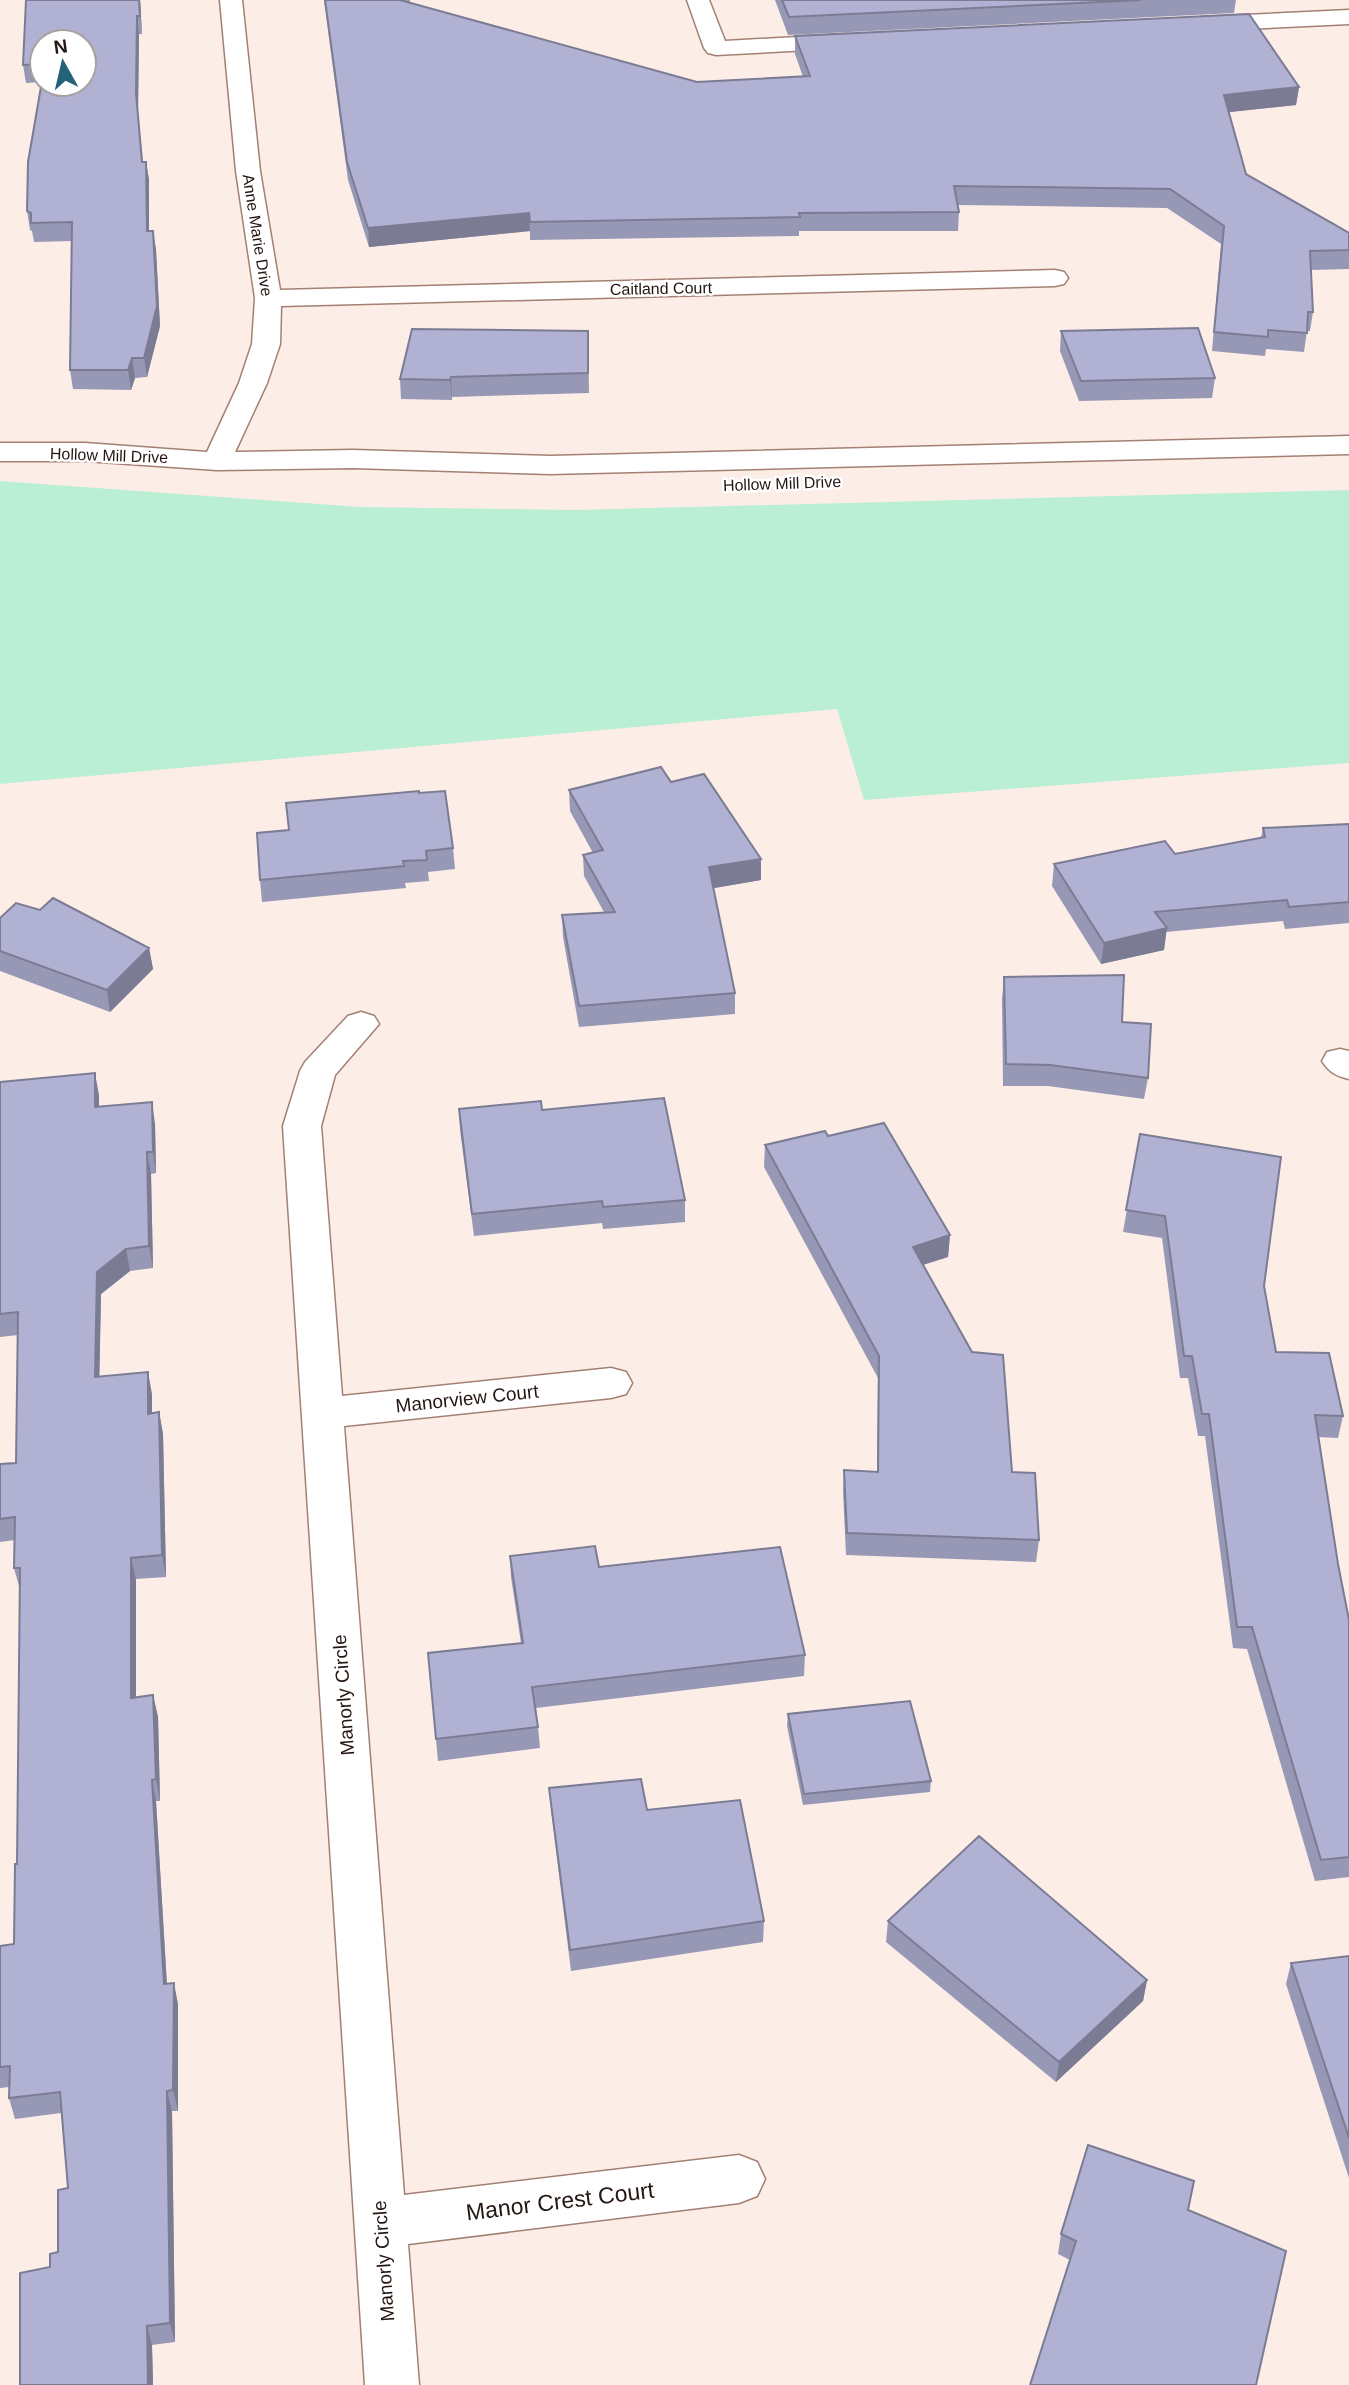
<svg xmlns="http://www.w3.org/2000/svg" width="1349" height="2385" font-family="Helvetica,sans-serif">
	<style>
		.green { fill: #baefd5 }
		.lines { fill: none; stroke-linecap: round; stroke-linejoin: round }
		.street-casing { stroke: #a38073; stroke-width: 3 }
		.street { fill: #fff; fill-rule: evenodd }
		.wall { fill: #9798b5; fill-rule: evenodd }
		.shaded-wall { fill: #7b7c94 }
		.building { fill: #b0b1d3; stroke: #7b7c94; stroke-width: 2 }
		.labels { text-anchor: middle; stroke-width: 5; stroke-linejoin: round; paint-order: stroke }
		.far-street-label { font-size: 16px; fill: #241611; stroke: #fff }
		.street-label { font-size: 19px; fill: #241611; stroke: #fff }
		.near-street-label { font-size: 23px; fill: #241611; stroke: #fff }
	</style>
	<rect width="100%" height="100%" fill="#fdede7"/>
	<path class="green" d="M0 481 360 507 575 510 1349 490V763L864 800 837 709 0 784Z"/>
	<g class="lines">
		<g class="street-casing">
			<path id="street" d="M220 0H242L260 171 280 290 1055 270 1064 272 1068 278 1064 284 1055 286 281 306 280 344 267 383 235 452 353 450 550 456 1349 436V454L550 474 353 468 217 470 85 461H0V443H85L207 452 239 383 252 344 255 298 236 171Z
				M687 0H709L725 41 848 34 856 36 860 41 856 46 848 48 716 55 708 53 704 48Z
				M1349 10V24L1202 31 1194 29 1191 24 1194 19 1202 17Z
				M361 1012 374 1016 379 1024 335 1075 321 1126 342 1396 611 1368 626 1372 632 1383 626 1394 611 1398 344 1426 404 2195 739 2155 757 2162 765 2179 757 2196 739 2203 408 2244 419 2385H365L283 1126 300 1071 305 1062 348 1016Z
				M1340 1049 1349 1051V1079C1336 1076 1329 1072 1322 1061L1327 1052Z"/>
		</g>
		<use href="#street" class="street"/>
	</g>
	<path class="wall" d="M26 0H140L142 34H139L138 112 143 162H146L149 180V231H153L156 250 160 326 147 377 135 378 131 390 73 389 70 370 72 241 34 242 32 231 30 230 27 211 28 162 42 82 26 83 23 65ZM42 42H84V84H42Z
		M324 0H410V3L697 82 803 77 795 54V36L1299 87 1296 105 1229 112 1246 174 1349 233V269L1311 270 1313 312 1310 331H1307L1304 352 1266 349 1265 356 1212 351 1221 244 1167 208 957 205 959 212 958 231H799V236L530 240V231L369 247 348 180Z
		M775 0H1236L1234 13 788 35Z
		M588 331 589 393 452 397V400L401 399 400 379Z
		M1061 331 1215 378 1212 398 1079 401 1060 351Z
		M671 782 761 880 713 888 735 993V1014L579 1027 563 937 562 915 604 912 584 876 583 855 593 853 570 811 569 790Z
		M419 793 453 848 455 869 428 872 429 881 405 883 406 888 262 902 260 880 289 830Z
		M1349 824V923L1285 929 1283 921 1166 932 1164 950 1101 964 1052 886 1054 864 1175 854 1261 838 1263 828Z
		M0 918 149 948 153 969 110 1012 0 971Z
		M1004 977 1122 1022 1148 1078 1144 1099 1048 1086H1003L1002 999Z
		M0 1082 99 1095V1107L155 1124 156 1173 151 1174 153 1268 130 1271 101 1294 99 1377 152 1394V1413L159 1412 163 1434 166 1577 136 1579V1697L153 1695 158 1717 160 1801H156L167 1984 178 2004V2111H172L175 2342 152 2345 153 2385H20L50 2267 58 2252 68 2188 61 2113 15 2119 9 2098V2087L0 2088V1946L14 1944 17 1864 20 1590 14 1568 15 1540 0 1542V1464L16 1463 18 1335 0 1337Z
		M459 1109 542 1110 685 1200V1222L603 1229 602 1223 474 1236 460 1130Z
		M1140 1134 1264 1286 1276 1352 1343 1416 1338 1438 1318 1437 1338 1564 1349 1620V1877L1315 1881 1247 1649 1233 1648 1205 1436H1198L1188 1378H1180L1162 1238 1123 1232Z
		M828 1136 950 1235 948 1257 923 1265 1012 1472 1039 1540 1036 1562 846 1555 843 1492 844 1470 877 1472 878 1378 764 1167 765 1145Z
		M510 1556 599 1567 805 1655 804 1676 536 1708 538 1727 540 1748 438 1761 428 1653 521 1643 511 1577Z
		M788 1714 931 1781 930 1792 803 1805 787 1726Z
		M549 1788 647 1810 764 1921 763 1942 571 1971 551 1810Z
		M888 1921 1147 1980 1143 2001 1056 2082 886 1942Z
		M1349 1956V2178L1286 1984 1291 1963Z
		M1188 2210 1070 2260 1058 2254 1061 2234Z"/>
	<path class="shaded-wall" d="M139 0H140L142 34 140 16Z
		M137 16 139 34 138 112 144 181 136 93Z
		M1299 87 1296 105 1221 113 1224 95Z
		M146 162 149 180V250L147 231Z
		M529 213 530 231 369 247 368 228Z
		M153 231 156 250 160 326 147 377 144 358Z
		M132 358 135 378 131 390 128 370Z
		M451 377 452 397V400L450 380Z
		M761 859V880L709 889V867Z
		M1167 928 1164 950 1101 964 1104 943Z
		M149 948 153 969 110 1012 107 990Z
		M95 1073 99 1095V1129L95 1107Z
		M152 1102 155 1124 156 1173 153 1152Z
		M147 1152 151 1174 153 1268 149 1246Z
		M950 1235 948 1257 912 1268 913 1247Z
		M126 1249 130 1271 101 1294 99 1399 95 1377 97 1272Z
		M148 1372 152 1394V1435L148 1414Z
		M159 1412 163 1434 166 1577 162 1555Z
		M131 1558 136 1579V1719L131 1698Z
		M153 1695 158 1717 160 1801 156 1779Z
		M152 1780 156 1801 168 2005 164 1984Z
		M1147 1980 1143 2001 1056 2082 1059 2062Z
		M174 1983 178 2004V2111L173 2090Z
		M167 2091 172 2111 175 2342 170 2323Z
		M147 2326 152 2345 153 2385H148Z"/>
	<path class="building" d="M26 0H139L140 16H137L136 93 142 162H146L147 231H153L157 306 144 358H132L128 370H70L72 222 31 223V213L27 211 28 162 42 81V84H84V42H42V64L23 65Z
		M325 0H400L697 82 810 76 795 36 1249 14 1299 87 1224 95 1246 174 1349 233V250L1310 251 1313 312H1308L1307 333 1268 330V337L1214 332 1224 226 1170 189 954 186 959 212 799 213 800 217 530 222 529 213 368 228 347 162Z
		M782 0H1141L789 17Z
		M1198 328 1215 378 1081 381 1061 331Z
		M412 329 588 331V373L451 377 450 380 400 379Z
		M661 767 671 782 704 774 761 859 709 867 735 993 579 1006 562 915 615 912 583 855 603 850 569 790Z
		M419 791V793L445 791 453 848 426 851 427 860 403 861 404 866 260 880 257 833 289 830 286 803Z
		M1349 824V902L1289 907 1287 900 1155 912 1167 928 1104 943 1054 864 1165 841 1175 854 1265 837 1263 828Z
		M53 898 149 948 107 990 0 951V918L16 903 40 910Z
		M1124 975 1122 1022 1151 1024 1148 1078 1050 1065 1006 1064 1004 977Z
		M95 1073V1107L152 1102 153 1152H147L149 1246 126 1249 97 1272 95 1377 148 1372V1414L159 1412 162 1555 131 1558V1698L153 1695 156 1779 152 1780 164 1984 174 1983 173 2090 167 2091 170 2323 147 2326 148 2385H20V2273L50 2267V2254L58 2252V2190L68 2188 60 2092 9 2098 10 2066 0 2067V1946L14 1944 15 1864H17L20 1568H14L15 1517 0 1519V1464L16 1463 18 1312 0 1314V1082Z
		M664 1098 685 1200 603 1207 602 1201 472 1214 459 1109 541 1101 542 1110Z
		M884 1123 950 1235 913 1247 972 1352 1003 1355 1012 1472 1035 1473 1039 1540 847 1533 844 1470 878 1472 879 1356 765 1145 825 1131 828 1136Z
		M1140 1134 1281 1157 1264 1286 1276 1352 1329 1353 1343 1416 1315 1415 1338 1564 1349 1620V1857L1321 1860 1252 1627H1237L1209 1414H1202L1192 1356H1184L1165 1216 1126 1210Z
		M595 1546 599 1567 780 1547 805 1655 532 1687 538 1727 436 1739 428 1653 523 1643 510 1556Z
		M910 1701 931 1781 804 1794 788 1714Z
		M641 1779 647 1810 740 1800 764 1921 570 1950 549 1788Z
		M979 1836 1147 1980 1059 2062 888 1921Z
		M1349 1956V2138L1291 1963Z
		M1088 2145 1194 2181 1188 2210 1286 2251 1256 2385H1030L1076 2241 1061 2234Z"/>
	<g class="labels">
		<g class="far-street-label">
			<text transform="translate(258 235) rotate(81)" y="6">Anne Marie Drive</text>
			<text transform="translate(661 288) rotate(-1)" y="6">Caitland Court</text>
			<text transform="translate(109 455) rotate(2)" y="6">Hollow Mill Drive</text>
			<text transform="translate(782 483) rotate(-2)" y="6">Hollow Mill Drive</text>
		</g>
		<g class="street-label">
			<text transform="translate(467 1398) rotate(-6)" y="7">Manorview Court</text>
			<text transform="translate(343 1695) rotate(-94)" y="7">Manorly Circle</text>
			<text transform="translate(383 2261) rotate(-94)" y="7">Manorly Circle</text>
		</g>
		<g class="near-street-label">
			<text transform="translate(560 2201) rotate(-7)" y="8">Manor Crest Court</text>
		</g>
	</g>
	<g transform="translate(63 63) rotate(352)"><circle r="33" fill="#ffffff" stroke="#a7a2a0" stroke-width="2"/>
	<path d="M0-5L12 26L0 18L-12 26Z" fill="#236278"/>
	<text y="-10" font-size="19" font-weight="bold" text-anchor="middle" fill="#241611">N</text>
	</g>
</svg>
